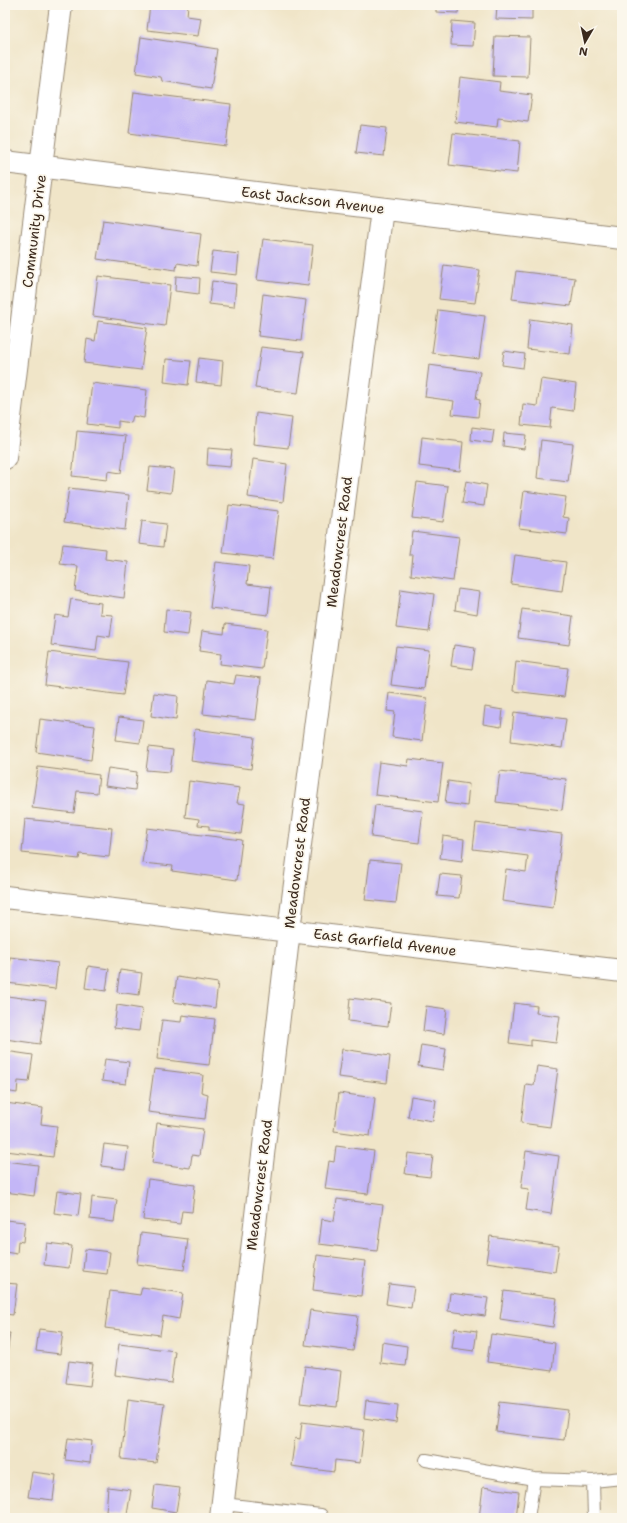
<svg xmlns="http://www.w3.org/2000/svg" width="627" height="1523" font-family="'Shantell Sans',sans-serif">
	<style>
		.building { fill: #c3b6f7 }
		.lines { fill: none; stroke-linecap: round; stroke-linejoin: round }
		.lane-casing { stroke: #968873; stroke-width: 14 }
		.street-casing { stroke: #968873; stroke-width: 24 }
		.lane { stroke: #fff; stroke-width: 12 }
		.street { stroke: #fff; stroke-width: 22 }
		.labels { text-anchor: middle; stroke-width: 3.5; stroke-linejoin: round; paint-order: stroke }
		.street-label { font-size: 14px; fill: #3b2a1e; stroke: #fbf7ec }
	</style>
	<rect width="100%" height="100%" fill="#fbf7ec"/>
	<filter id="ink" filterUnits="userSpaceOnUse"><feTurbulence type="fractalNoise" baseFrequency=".025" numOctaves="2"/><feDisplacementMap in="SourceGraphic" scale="8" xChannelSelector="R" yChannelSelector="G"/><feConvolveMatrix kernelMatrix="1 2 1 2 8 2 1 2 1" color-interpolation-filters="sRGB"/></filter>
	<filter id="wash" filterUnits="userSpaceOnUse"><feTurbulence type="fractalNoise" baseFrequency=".012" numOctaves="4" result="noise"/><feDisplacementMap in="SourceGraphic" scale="16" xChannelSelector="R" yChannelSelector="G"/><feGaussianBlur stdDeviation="0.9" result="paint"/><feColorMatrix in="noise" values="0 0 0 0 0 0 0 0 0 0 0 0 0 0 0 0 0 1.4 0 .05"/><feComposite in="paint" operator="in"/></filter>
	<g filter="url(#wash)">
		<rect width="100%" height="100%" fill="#f0e5c8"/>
		<g id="blocks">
			<path class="building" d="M150 5H188L187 16 201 18 198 36 147 30Z
				M436 5H459L458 13 436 12Z
				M497 5H532V20L496 19Z
				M452 21 475 23 473 46 451 45Z
				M495 36 530 37 528 77 493 76Z
				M141 37 217 49 211 89 162 81 161 77 136 73Z
				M460 77 500 82 499 91 532 95 528 122 498 118 497 127 455 122Z
				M134 92 231 104 226 146 129 133Z
				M360 125 387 128 384 156 356 153Z
				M453 133 520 141 517 173 449 165Z
				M103 220 201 234 197 266 177 263 176 270 97 259Z
				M263 239 313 245 308 286 257 280Z
				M213 251 239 254 237 275 210 272Z
				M444 265 480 270 475 303 439 299Z
				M516 271 575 278 571 306 512 299Z
				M98 276 170 285 165 326 93 316Z
				M176 276 200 278 199 294 175 291Z
				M212 281 236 284 234 307 209 304Z
				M263 294 306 300 301 341 258 336Z
				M438 310 485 316 479 359 432 353Z
				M530 319 573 325 570 354 527 349Z
				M98 321 147 328 141 370 84 363 87 339 95 341Z
				M261 347 304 352 298 393 255 388Z
				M504 351 525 354 523 368 502 365Z
				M199 358 223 361 221 385 196 382Z
				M166 359 191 361 188 385 164 382Z
				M429 365 480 372 476 399 480 400 478 417 452 414 454 401 425 397Z
				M541 379 576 384 573 411 552 408 550 428 521 425 523 404 537 406Z
				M92 383 147 390 144 418 133 416 131 423 118 421V428L87 424Z
				M256 413 292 418 288 448 253 444Z
				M472 427 494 430 492 443 471 440Z
				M77 431 126 436 121 473 108 471 107 480 72 476Z
				M504 433 526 435 524 449 503 446Z
				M422 437 463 442 460 471 419 466Z
				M541 440 573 444 568 482 537 478Z
				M208 448 232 450 230 467 207 465Z
				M253 459 287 464 283 502 248 497Z
				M150 467 174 469 171 493 147 490Z
				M466 481 487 485 484 506 462 503Z
				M417 482 448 486 443 522 412 518Z
				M69 488 129 495 125 530 64 522Z
				M524 491 566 497 563 517 569 518 567 534 519 528Z
				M229 505 279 511 273 559 223 553Z
				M142 521 166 524 163 547 139 544Z
				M412 531 459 537 453 581 411 575 413 555H409Z
				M63 544 106 549 105 559 128 562 124 598 75 591 78 566 60 564Z
				M515 555 566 562 562 591 511 584Z
				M216 562 249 566 247 584 271 587 268 615 210 608Z
				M401 589 434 594 429 632 396 628Z
				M458 589 480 592 477 614 455 610Z
				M71 599 101 603 100 614 113 615 110 637 98 635 96 651 51 645 55 615 68 617Z
				M166 609 191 612 188 635 164 632Z
				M522 609 573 616 569 645 518 638Z
				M225 624 267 629 262 669 220 664 221 654 199 651 202 631 224 634Z
				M454 645 475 648 472 669 451 666Z
				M396 646 429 650 424 689 391 685Z
				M49 652 128 662 123 695 45 685Z
				M516 661 568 668 564 697 513 691Z
				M236 675 261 678 256 720 203 714 207 680 234 684Z
				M154 693 178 696 176 720 151 716Z
				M389 693 427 698 422 741 392 737 395 712 387 711Z
				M485 707 503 710 501 727 483 724Z
				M514 712 566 719 562 748 511 741Z
				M119 717 143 720 140 743 116 740Z
				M40 719 95 726 91 760 36 752Z
				M195 729 255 737 251 769 191 761Z
				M149 747 173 750 170 772 146 770Z
				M409 759 443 763 438 802 375 795 379 762 408 766Z
				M38 767 99 775 97 793 77 791 74 813 32 808Z
				M108 768 137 772 135 790 105 786Z
				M500 771 566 779 562 810 496 802Z
				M189 781 240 788 237 803 245 804 241 834 209 830V826L198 825 199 819 185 817Z
				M448 781 469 784 467 806 445 803Z
				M375 805 423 811 419 843 371 837Z
				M25 819 112 828 109 857 80 854 79 859 22 853Z
				M476 823 562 834 553 908 502 901 506 869 526 872 528 856 473 849Z
				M147 828 242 840 237 880 172 871 173 866 142 863Z
				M443 836 464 839 462 861 440 858Z
				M370 860 401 863 396 903 365 900Z
				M440 874 462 876 459 898 437 896Z
				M10 957 58 963 55 989 7 983Z
				M88 966 109 969 106 991 85 988Z
				M120 970 142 973 139 995 117 992Z
				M177 977 218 983 215 1008 173 1002Z
				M7 996 46 1001 40 1044 5 1039Z
				M350 998 391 1003 388 1026 348 1021Z
				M514 1003 537 1006 536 1013 560 1016 556 1043 531 1040V1046L509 1043Z
				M117 1005 142 1009 139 1031 114 1028Z
				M426 1006 447 1009 444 1034 423 1031Z
				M182 1015 215 1019 209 1065 157 1059 162 1020 181 1022Z
				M421 1045 446 1049 443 1070 418 1066Z
				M342 1049 390 1056 387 1083 338 1077Z
				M5 1051 33 1055 29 1082 18 1081 17 1093 5 1091Z
				M105 1059 129 1062 126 1084 102 1081Z
				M537 1066 558 1069 550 1127 521 1123 526 1084 534 1085Z
				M154 1069 203 1075 201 1092 208 1094 205 1119 148 1112Z
				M339 1093 375 1098 370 1136 334 1131Z
				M411 1096 436 1100 433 1121 408 1117Z
				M5 1103 43 1108 41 1124 57 1126 53 1157 6 1151 9 1133 5 1132Z
				M157 1123 203 1129 199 1156 192 1155 190 1168 152 1163Z
				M104 1144 128 1147 125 1169 101 1166Z
				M336 1146 374 1151 368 1194 325 1189 329 1161 334 1162Z
				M526 1151 559 1156 551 1214 526 1210 529 1189 521 1188Z
				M408 1153 433 1156 430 1177 405 1174Z
				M5 1161 38 1165 34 1196 5 1192Z
				M148 1179 195 1185 192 1212 182 1211 180 1224 143 1220Z
				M57 1191 81 1194 78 1216 54 1213Z
				M92 1197 117 1200 114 1222 90 1219Z
				M337 1199 383 1205 377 1251 319 1244 322 1219 334 1221Z
				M5 1220 25 1222 23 1242 18 1241 17 1254 5 1252Z
				M141 1233 188 1239 184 1270 137 1264Z
				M490 1236 559 1246 555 1272 486 1262Z
				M47 1243 72 1246 69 1268 44 1265Z
				M85 1249 110 1252 107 1274 83 1271Z
				M317 1255 365 1261 361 1296 313 1290Z
				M5 1283 17 1284 13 1315 5 1314Z
				M389 1284 414 1287 411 1308 386 1304Z
				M142 1287 183 1293 179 1319 163 1316 160 1335 105 1328 110 1291 140 1295Z
				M504 1291 557 1298 553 1327 500 1319Z
				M450 1293 488 1298 485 1316 448 1311Z
				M310 1310 358 1316 353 1351 305 1345Z
				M455 1328 477 1331 474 1351 452 1348Z
				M39 1329 63 1332 60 1354 36 1351Z
				M5 1333H10L6 1362H5Z
				M491 1334 555 1343 552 1371 487 1362Z
				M382 1342 407 1346 405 1366 380 1363Z
				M119 1344 175 1351 171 1383 115 1375Z
				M69 1361 93 1364 90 1386 66 1383Z
				M305 1366 341 1371 337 1407 300 1403Z
				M128 1399 164 1404 156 1463 121 1459Z
				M366 1401 398 1405 396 1423 364 1418Z
				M500 1402 568 1410 564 1440 496 1432Z
				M302 1422 364 1430 360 1463 335 1460 334 1472 291 1466 295 1438 300 1439Z
				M68 1438 92 1441 90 1463 65 1460Z
				M32 1472 56 1475 53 1500 28 1497Z
				M155 1485 180 1488 176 1512 152 1508Z
				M108 1487 131 1490 127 1515 106 1512Z
				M483 1487 519 1492 516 1518H479Z"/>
		</g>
	</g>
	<g filter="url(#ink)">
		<use href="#blocks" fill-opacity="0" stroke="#968873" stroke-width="1"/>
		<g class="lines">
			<g class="lane-casing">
				<path id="lane" d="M426 1460 534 1479
					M593 1481 594 1518
					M223 1504 321 1515 320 1518
					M528 1518 534 1479 593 1481 622 1478"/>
			</g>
			<g class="street-casing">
				<path id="street" d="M5 162 622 238
					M5 458 61 5
					M5 897 622 971
					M221 1518 289 930 382 209"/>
			</g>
			<use href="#lane" class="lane"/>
			<use href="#street" class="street"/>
		</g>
	</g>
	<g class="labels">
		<g class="street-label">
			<text transform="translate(313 200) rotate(7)" y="5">East Jackson Avenue</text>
			<text transform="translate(34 231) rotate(-83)" y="5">Community Drive</text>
			<text transform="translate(339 542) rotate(-83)" y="5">Meadowcrest Road</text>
			<text transform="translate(297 863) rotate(-83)" y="5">Meadowcrest Road</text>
			<text transform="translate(385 942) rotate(7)" y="5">East Garfield Avenue</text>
			<text transform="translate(259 1185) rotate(-83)" y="5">Meadowcrest Road</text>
		</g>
	</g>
	<rect width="627" height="1523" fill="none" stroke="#fbf7ec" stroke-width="20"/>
	<g transform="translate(585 42) rotate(189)" stroke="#fbf7ec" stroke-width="3" paint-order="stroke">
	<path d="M0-3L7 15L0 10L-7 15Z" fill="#3b2a1e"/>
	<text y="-6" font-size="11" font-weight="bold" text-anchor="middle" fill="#3b2a1e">N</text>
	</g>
</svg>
